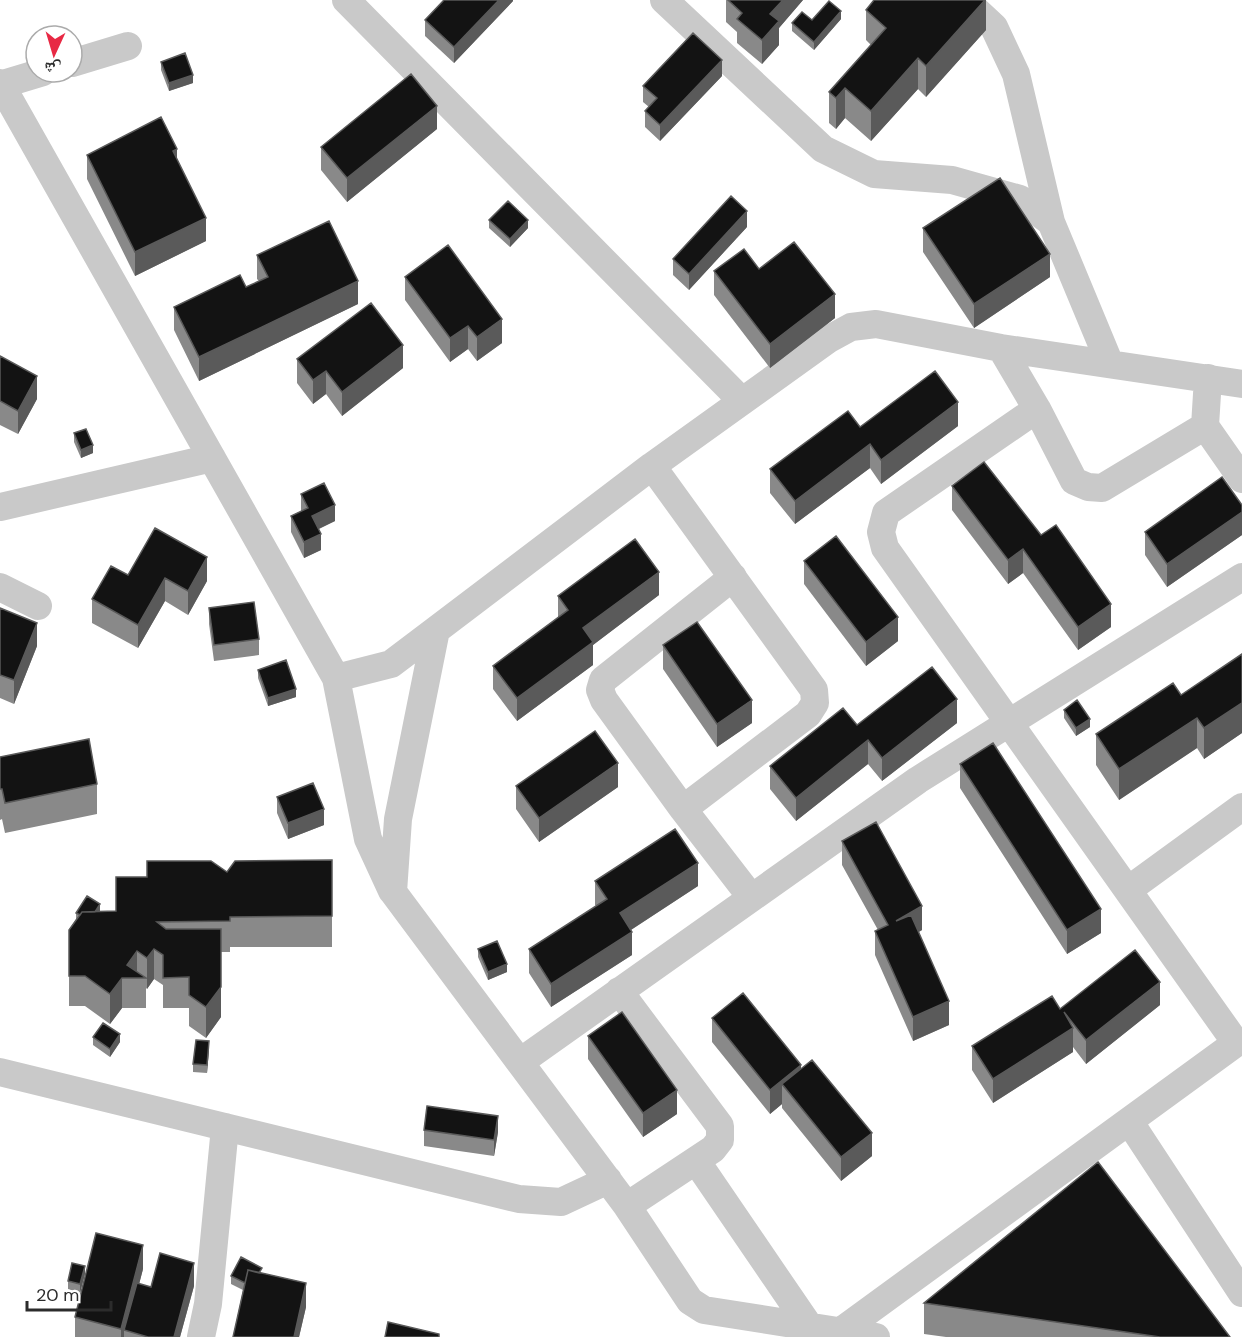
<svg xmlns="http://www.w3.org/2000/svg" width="1242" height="1337" font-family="'DM Sans','Noto Naskh Arabic',sans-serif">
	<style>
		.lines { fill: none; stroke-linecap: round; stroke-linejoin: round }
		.minor { stroke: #c9c9c9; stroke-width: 28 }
		.wall { fill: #898989 }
		.shaded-wall { fill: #5a5a5a }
		.building { fill: #131313; stroke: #5a5a5a; stroke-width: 1.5 }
	</style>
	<rect width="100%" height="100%" fill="#fff"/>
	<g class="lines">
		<path class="minor" d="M346 0 742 401
			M664 0 823 149 874 174 952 180 1020 199 1051 222
			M965 0 994 27 1016 74 1051 222 1110 364
			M72 63 128 46
			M0 83 336 678 368 839 392 891
			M0 85 43 72
			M1208 378 1205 426 1242 479
			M1037 409 1074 481 1088 487 1102 488 1205 426
			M652 466 814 690 815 703 808 714 683 809 751 897
			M0 507 212 458
			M0 587 38 606
			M336 678 391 664 436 630
			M683 809 604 700 600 690 603 680 733 577
			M1128 890 1242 807
			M619 991 720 1126V1140L713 1149 627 1206
			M520 1062 918 780 1242 577
			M0 1072 519 1199 561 1202 608 1180
			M1129 1121 1242 1293
			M697 1162 809 1326
			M841 1331 1236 1043 885 548 881 532 886 513 1037 409 1001 348
			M201 1337 208 1304 225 1127
			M876 1337 704 1310 690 1301 627 1206 393 892 398 819 436 630 652 466 829 339 851 327 876 324 1001 348 1242 384"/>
	</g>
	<path class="wall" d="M513 0V1L454 63 425 36V20Z
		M726 0H803L779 28V45L762 64 737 43V32L726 22Z
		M986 0V30L926 97 918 89 871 141 845 118 836 129 829 123V92L871 45 866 40V10Z
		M841 19 814 50 792 31V23L812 20Z
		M161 62 193 83 169 91 161 70Z
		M722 76 660 141 645 127V111L649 107 643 102V86Z
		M437 129 347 202 321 170V147Z
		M87 155 177 159 206 241 135 276 87 179Z
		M489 220 528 228 510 247 489 228Z
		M747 227 689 290 673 275V259Z
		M923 228 1050 277 974 328 923 252Z
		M257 255 358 304 199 381 174 330V307L246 287 259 281 257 279Z
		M759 269 835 318 770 368 714 295V271Z
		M405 277 502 343 477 361 468 349 450 362 405 300Z
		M0 356 37 399 18 434 0 425Z
		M297 359 403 368 342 416 326 394 313 404 297 383Z
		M958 426 881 484 870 468 795 524 770 493V469L860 427Z
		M74 433 93 453 81 458 74 442Z
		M952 486 1111 627 1078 650 1023 573 1008 584 952 510Z
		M301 494 335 521 319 529 321 550 304 558 291 532V516L301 511Z
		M1242 505V535L1167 587 1145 555V532Z
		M804 561 898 641 866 666 804 584Z
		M128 575 207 581 188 615 165 601 138 648 92 623V599Z
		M659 595 593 645V665L517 721 493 689V666L558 618V596Z
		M0 608 37 646 14 704 0 698Z
		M209 608 259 639V655L214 661 209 624Z
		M663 645 752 723 717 747 663 669Z
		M1242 654V733L1204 759 1197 748 1119 800 1096 765V734L1181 695Z
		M258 670 296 697 268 706 258 678Z
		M1064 710 1090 727 1076 736 1064 718Z
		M957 723 882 781 868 764 796 821 770 789V766L857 725Z
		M0 757 97 784V814L5 833 2 819 0 820Z
		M960 764 1101 933 1067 954 960 788Z
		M516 786 618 787 539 842 516 809Z
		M277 797 324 825 288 839 277 813Z
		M842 841 922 930 919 932 949 1025 913 1041 875 955V931L878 930 842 865Z
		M332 860V947H230V952H221V1017L206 1038 189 1026V1008H163V985L154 979 147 989 146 988V1008H122L110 1024 85 1006H69V930L76 919V913L116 911 147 877 227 872Z
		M595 881 698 886 631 930 632 955 551 1007 529 973V949L596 906 595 905Z
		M478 949 507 972 488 980 478 957Z
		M1160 1005 1086 1064 1073 1047V1052L993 1103 972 1070V1046L1060 1009Z
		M712 1018 801 1069 872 1156 841 1181 782 1108V1104L770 1114 712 1042Z
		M588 1036 677 1114 643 1137 588 1059Z
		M93 1037 120 1042 110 1057 93 1045Z
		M209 1049 207 1073 193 1072V1064Z
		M424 1130 498 1132 494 1156 424 1146Z
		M143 1269 139 1284 151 1287 194 1286 180 1337H75V1317Z
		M262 1273 306 1307 299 1337H233L243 1290 231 1284V1276Z
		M85 1274 80 1293 68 1289V1281Z
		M924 1303 1230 1337H946L924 1334Z"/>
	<path class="shaded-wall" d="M499 0H513V1L454 63V47Z
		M783 0H803L779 28V45L762 64V40L770 14Z
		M985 0H986V30L926 97V66Z
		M841 11V19L814 50V42Z
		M918 58V89L871 141V111Z
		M722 60V76L660 141V125Z
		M193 75V83L169 91V83Z
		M845 88V118L836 129V98Z
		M437 106V129L347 202V178Z
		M177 149V173L173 151Z
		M747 211V227L689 290V274Z
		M206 218V241L135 276V252Z
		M528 220V228L510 247V239Z
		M1050 254V277L974 328V304Z
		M358 281V304L199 381V357Z
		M835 294V318L770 368V344Z
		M502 319V343L477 361V337Z
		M468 326V349L450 362V338Z
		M403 345V368L342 416V392Z
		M326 371V394L313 404V380Z
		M37 376V399L18 434V411Z
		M958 402V426L881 484V460Z
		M870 444V468L795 524V501Z
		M93 445V453L81 458V450Z
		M335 505V521L312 532V516Z
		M1242 512V535L1167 587V564Z
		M321 534V550L304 558V542Z
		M1023 549V573L1008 584V560Z
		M207 557V581L188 615V591Z
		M659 572V595L593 645V665L517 721V698L583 628Z
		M165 578V601L138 648V625Z
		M1111 604V627L1078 650V627Z
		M898 617V641L866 666V642Z
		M37 623V646L14 704V680Z
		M296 689V697L268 706V698Z
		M957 699V723L882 781V758Z
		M752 700V723L717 747V724Z
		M1242 703V733L1204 759V728Z
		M1197 718V748L1119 800V769Z
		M1090 719V727L1076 736V728Z
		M868 740V764L796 821V798Z
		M618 763V787L539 842V818Z
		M324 809V825L288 839V823Z
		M698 863V886L620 937V913Z
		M100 904V912L90 921Z
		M922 906V930L896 944V921Z
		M1101 909V933L1067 954V930Z
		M632 932V955L551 1007V984Z
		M154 949V979L147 989V958Z
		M137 951V978L127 965Z
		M507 964V972L488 980V972Z
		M122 978V1008L110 1024V994Z
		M1160 982V1005L1086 1064V1040Z
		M221 987V1017L206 1038V1007Z
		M949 1001V1025L913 1041V1017Z
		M1073 1028V1052L993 1103V1079Z
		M120 1034V1042L110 1057V1049Z
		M209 1041V1049L207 1073V1065Z
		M801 1065V1088L782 1084V1104L770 1114V1090Z
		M677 1090V1114L643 1137V1113Z
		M498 1116V1132L494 1156V1140Z
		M872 1133V1156L841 1181V1157Z
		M143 1245V1269L127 1331 124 1330V1337H121V1329Z
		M194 1263V1286L180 1337H174Z
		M85 1266V1274L80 1293V1284Z
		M306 1283V1307L299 1337H294Z"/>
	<path class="building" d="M444 0H499L454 47 425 20Z
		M728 0H783L770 14 779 21 762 40 737 19 742 13Z
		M874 0H985L926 66 918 58 871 111 845 88 836 98 829 92 886 28 866 10Z
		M829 1 841 11 814 42 792 23 802 12 812 20Z
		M693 33 722 60 660 125 645 111 657 98 643 86Z
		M185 53 193 75 169 83 161 62Z
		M411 74 437 106 347 178 321 147Z
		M161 117 177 149 173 151 206 218 135 252 87 155Z
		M1000 178 1050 254 974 304 923 228Z
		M731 196 747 211 689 274 673 259Z
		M508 201 528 220 510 239 489 220Z
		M329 221 358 281 199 357 174 307 240 275 246 287 268 277 257 255Z
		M794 242 835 294 770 344 714 271 744 249 759 269Z
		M448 245 502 319 477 337 468 326 450 338 405 277Z
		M371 303 403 345 342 392 326 371 313 380 297 359Z
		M0 356 37 376 18 411 0 401Z
		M935 371 958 402 881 460 870 444 795 501 770 469 848 411 860 427Z
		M86 429 93 445 81 450 74 433Z
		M984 462 1041 535 1056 525 1111 604 1078 627 1023 549 1008 560 952 486Z
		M1222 477 1242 505V512L1167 564 1145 532Z
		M324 483 335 505 312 516 321 534 304 542 291 516 308 508 301 494Z
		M155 528 207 557 188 591 165 578 138 625 92 599 111 566 128 575Z
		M836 536 898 617 866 642 804 561Z
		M635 539 659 572 583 628 593 642 517 698 493 666 568 610 558 596Z
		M254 602 259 639 214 645 209 608Z
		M0 608 37 623 14 680 0 675Z
		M697 622 752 700 717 724 663 645Z
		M1242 654V703L1204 728 1197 718 1119 769 1096 734 1173 683 1181 695Z
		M286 660 296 689 268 698 258 670Z
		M932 667 957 699 882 758 868 740 796 798 770 766 843 708 857 725Z
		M1077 700 1090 719 1076 728 1064 710Z
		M595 731 618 763 539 818 516 786Z
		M89 739 97 784 5 803 2 789H0V757Z
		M993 743 1101 909 1067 930 960 764Z
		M313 783 324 809 288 823 277 797Z
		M876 822 922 906 896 921 911 915 949 1001 913 1017 875 931 888 925 842 841Z
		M675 829 698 863 620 913 632 932 551 984 529 949 607 899 595 881Z
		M332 860V916L230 917V921L157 922 166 929H221V987L206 1007 189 995V977L163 978V955L154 949 147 958 137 951 127 965 146 978H122L110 994 85 976H69V930L82 912 116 911V877H147V861H211L227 872 235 861Z
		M87 896 100 904 95 912H82L80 915 76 913Z
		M497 941 507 964 488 972 478 949Z
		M1135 950 1160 982 1086 1040 1064 1012 1073 1028 993 1079 972 1046 1052 996 1060 1009Z
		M743 993 801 1065 770 1090 712 1018Z
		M622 1012 677 1090 643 1113 588 1036Z
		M103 1023 120 1034 110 1049 93 1037Z
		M196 1040 209 1041 207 1065 193 1064Z
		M812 1060 872 1133 841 1157 782 1084Z
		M427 1106 498 1116 494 1140 424 1130Z
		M1098 1162 1230 1337H1160L924 1303Z
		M96 1233 143 1245 121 1329 75 1317Z
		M160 1253 194 1263 174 1337H148L124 1330 137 1283 151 1287Z
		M241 1257 262 1268 259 1273 248 1270 245 1283 231 1276Z
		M72 1263 85 1266 80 1284 68 1281Z
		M248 1270 306 1283 294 1337H233Z
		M388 1322 439 1334V1337H385Z"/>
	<g transform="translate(54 54) rotate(184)"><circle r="28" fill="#ffffff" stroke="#ababab" stroke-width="1.5"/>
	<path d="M0-4.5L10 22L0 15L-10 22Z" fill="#e82944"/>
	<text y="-9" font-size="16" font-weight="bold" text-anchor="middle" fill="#2c2c2c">ش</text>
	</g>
	<path d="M27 1301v9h84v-9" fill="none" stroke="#2c2c2c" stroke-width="3"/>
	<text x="36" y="1301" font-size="18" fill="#2c2c2c" stroke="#ffffff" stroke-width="4.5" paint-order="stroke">20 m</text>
</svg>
